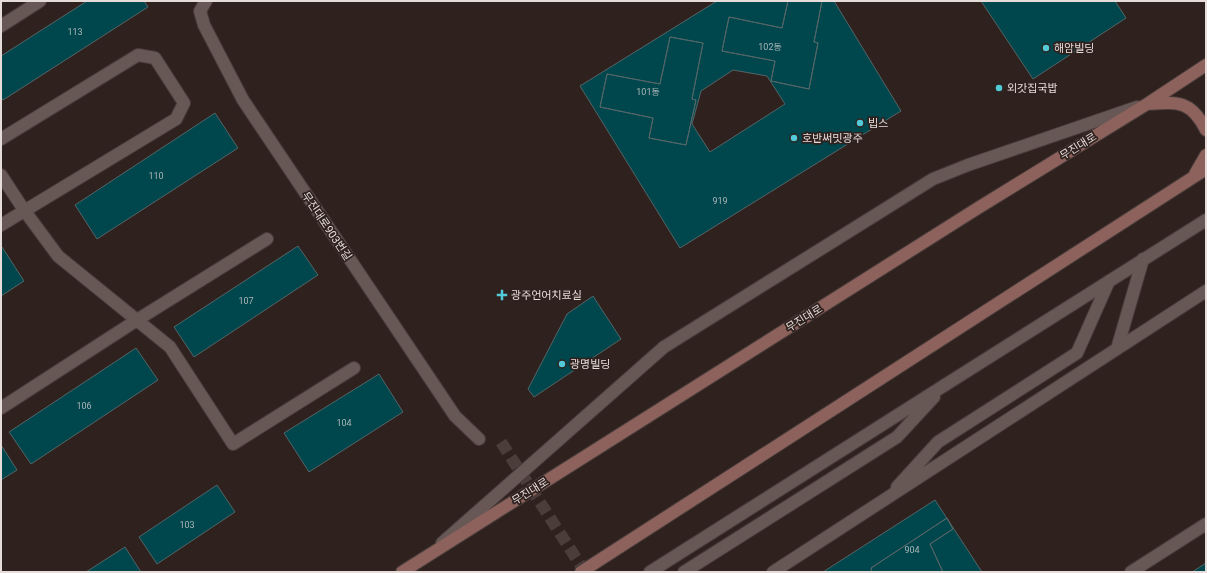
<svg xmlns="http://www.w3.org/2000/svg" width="1207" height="573" font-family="Roboto,'Noto Sans KR',sans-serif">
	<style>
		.building { fill: #00464d; stroke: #536567; fill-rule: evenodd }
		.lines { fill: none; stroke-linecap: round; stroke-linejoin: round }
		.pedestrian-tunnel { stroke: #4a3d3a; stroke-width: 12; stroke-dasharray: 12 6; stroke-linecap: butt }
		.service-casing { stroke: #483c3a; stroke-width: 14 }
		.tertiary-casing { stroke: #483c3a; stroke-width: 14 }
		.secondary-casing { stroke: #483c3a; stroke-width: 14 }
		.service { stroke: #685855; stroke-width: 12 }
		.tertiary { stroke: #685855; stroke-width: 12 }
		.secondary { stroke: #8d625c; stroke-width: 12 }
		.poi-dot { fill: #52cbd9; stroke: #2f211e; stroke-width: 1.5 }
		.labels { text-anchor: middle; stroke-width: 3.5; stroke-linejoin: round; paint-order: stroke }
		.number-label { font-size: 9px; fill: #acb6b7 }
		.poi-label { font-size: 11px; fill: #e6dcda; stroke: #2f211e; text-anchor: start }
		.street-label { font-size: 11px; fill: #e6dcda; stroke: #2f211e }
	</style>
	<rect width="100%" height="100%" fill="#2f211e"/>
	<path class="building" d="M87 1H144L148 7 3 100 1 97V56Z
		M717 1H834L901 111 680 248 580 86ZM733 70 767 76 785 104 710 152 692 124 701 91Z
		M788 1H822L814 42 818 43 809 89 771 81 775 61 722 51 729 17 782 28Z
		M788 1H822L814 42 818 43 809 89 771 81 775 61 722 51 729 17 782 28Z
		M981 1H1115L1126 18 1033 79Z
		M670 37 703 43 692 99 696 100 686 145 649 138 653 118 600 107 607 74 660 84Z
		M670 37 703 43 692 99 696 100 686 145 649 138 653 118 600 107 607 74 660 84Z
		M215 113 238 148 97 239 75 205Z
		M298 246 318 275 194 357 174 327Z
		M2 247 24 281 1 296V248Z
		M593 296 621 339 534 397 528 389 567 314Z
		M136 348 158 380 31 464 9 432Z
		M379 374 403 412 309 472 284 433Z
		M1 445 17 470 1 480Z
		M217 485 235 512 157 564 139 537Z
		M935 500 982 572H823Z
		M947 518 953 529 930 544 943 572H872L871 568Z
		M947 518 953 529 930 544 943 572H872L871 568Z
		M125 547 141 572H86Z
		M1206 563V572H1192Z"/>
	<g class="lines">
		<path class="pedestrian-tunnel" d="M501 442 585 572"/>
		<g class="service-casing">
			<path id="service" d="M206 1 200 11 204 25 243 100 455 416 479 439
				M1 26 40 1
				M1 139 138 55 155 58 184 103 176 119 1 225
				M1 175 24 210 58 256 170 347 233 444 354 368
				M1117 349 1143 259
				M1 408 137 320 267 239
				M897 487 938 442 1077 353 1109 281
				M442 543 664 347 933 179 968 165 1137 107
				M650 572 945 385
				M684 572 897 437 934 397
				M773 572 1206 291
				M1131 572 1206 524"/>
		</g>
		<g class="tertiary-casing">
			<path id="tertiary" d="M945 385 1206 220"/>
		</g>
		<g class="secondary-casing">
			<path id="secondary" d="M1147 104C1178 102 1191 100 1206 130
				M1195 174 1206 155
				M402 572 978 208 1147 104 1206 65
				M581 572 1206 169"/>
		</g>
		<use href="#service" class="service"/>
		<use href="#tertiary" class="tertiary"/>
		<use href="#secondary" class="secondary"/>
	</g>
	<g class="poi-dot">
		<circle cx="1046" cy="48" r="4"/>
		<circle cx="999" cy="88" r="4"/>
		<circle cx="860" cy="123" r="4"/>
		<circle cx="794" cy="138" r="4"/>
		<path d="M500 289h4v4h4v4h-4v4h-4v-4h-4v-4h4z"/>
		<circle cx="562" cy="364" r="4"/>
	</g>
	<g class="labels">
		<g class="number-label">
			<text x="75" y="35">113</text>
			<text x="770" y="50">102동</text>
			<text x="648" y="95">101동</text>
			<text x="156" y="179">110</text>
			<text x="720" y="204">919</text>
			<text x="246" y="304">107</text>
			<text x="84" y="409">106</text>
			<text x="344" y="426">104</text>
			<text x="187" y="528">103</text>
			<text x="912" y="553">904</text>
		</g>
		<g class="poi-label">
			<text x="1054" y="52">해암빌딩</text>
			<text x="1007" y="92">외갓집국밥</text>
			<text x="868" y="127">빕스</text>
			<text x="802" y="142">호반써밋광주</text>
			<text x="511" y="299">광주언어치료실</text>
			<text x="570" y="368">광명빌딩</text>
		</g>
		<g class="street-label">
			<text transform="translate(1078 146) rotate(-32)" y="4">무진대로</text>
			<text transform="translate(327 226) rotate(56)" y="4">무진대로903번길</text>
			<text transform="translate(804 318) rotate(-32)" y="4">무진대로</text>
			<text transform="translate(530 491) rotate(-32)" y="4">무진대로</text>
		</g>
	</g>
	<rect width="1207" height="573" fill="none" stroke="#e6dcda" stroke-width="4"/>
</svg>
